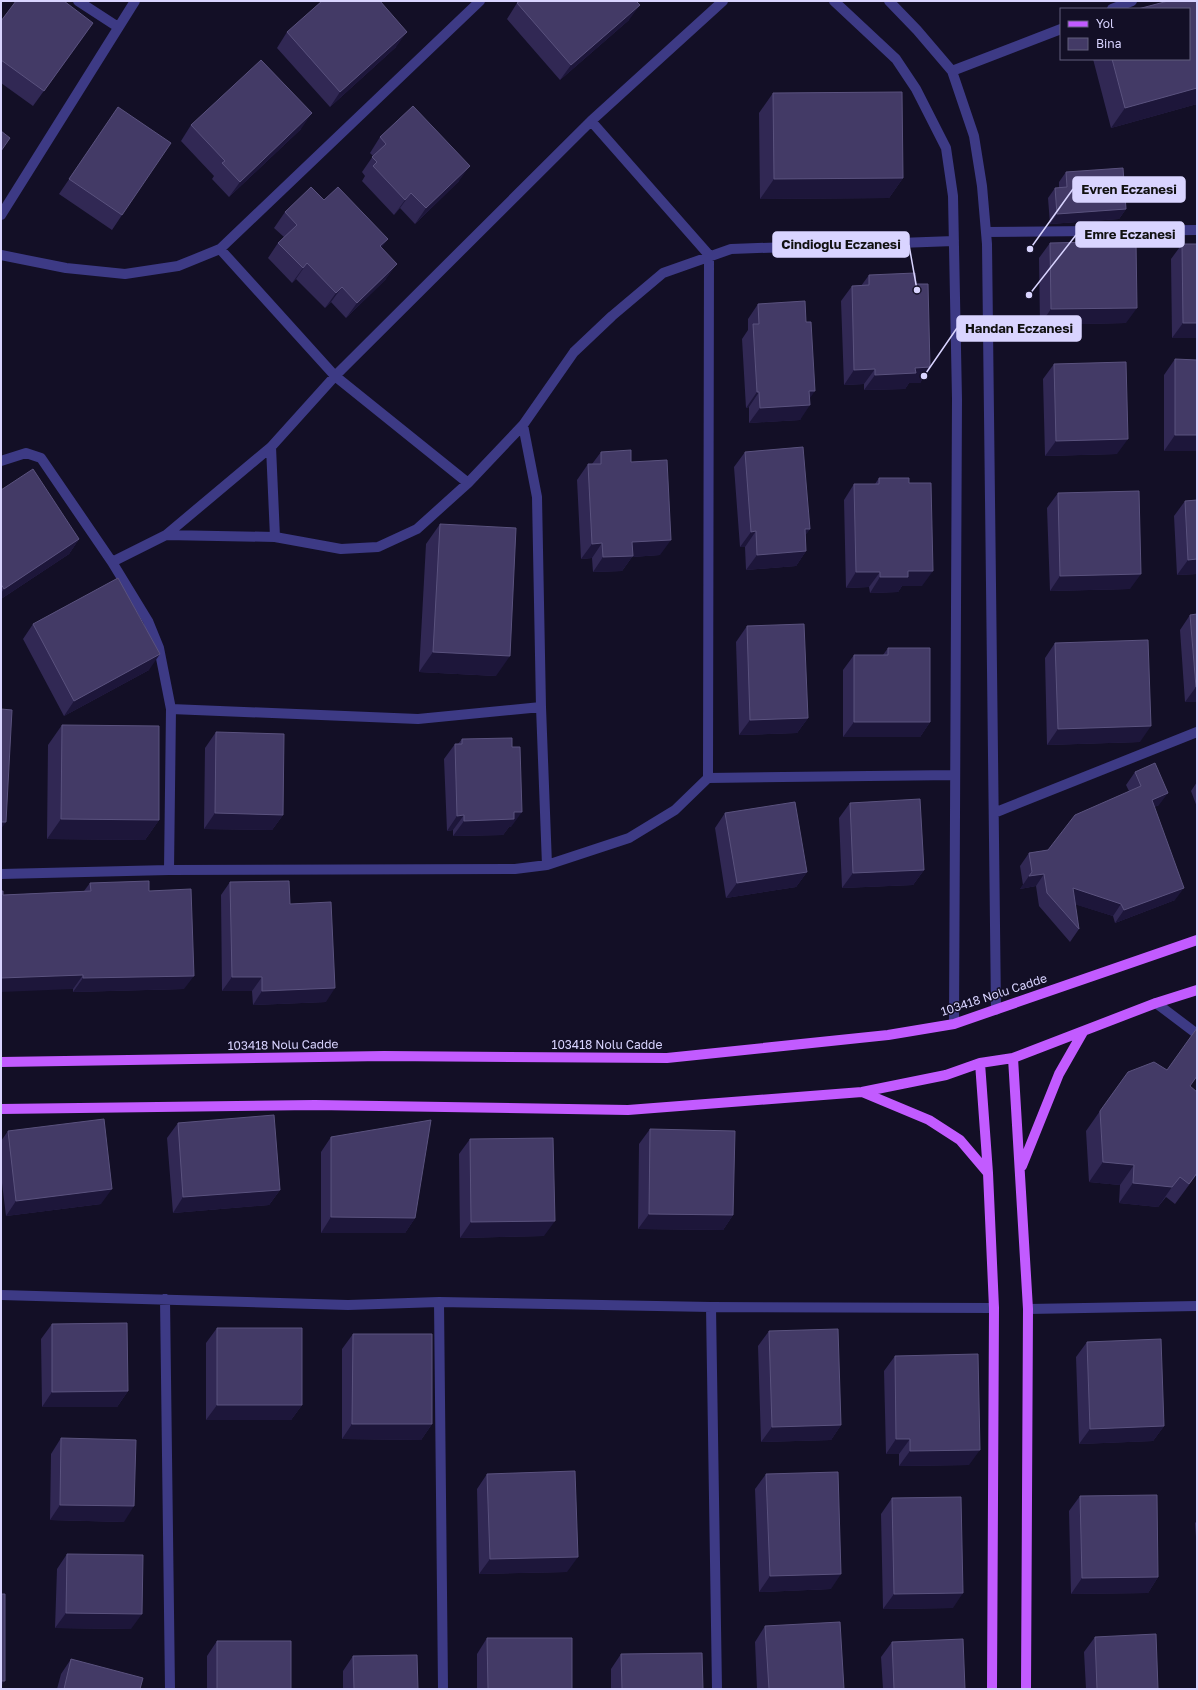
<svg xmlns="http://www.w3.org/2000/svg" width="1198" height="1690" font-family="'Golos Text',sans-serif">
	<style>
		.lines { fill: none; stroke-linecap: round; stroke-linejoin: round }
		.minor { stroke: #3d3a85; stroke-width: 10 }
		.major { stroke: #c25bff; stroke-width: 10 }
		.wall { fill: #312854 }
		.shaded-wall { fill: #1d163a }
		.building { fill: #433a66; stroke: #5a527e }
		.labels { text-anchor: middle; stroke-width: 3; stroke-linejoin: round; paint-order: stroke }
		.street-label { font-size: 12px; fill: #d9d4ff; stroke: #130f26 }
		.leader { fill: none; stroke: #d9d4ff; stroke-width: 1.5 }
		.callout-dot { fill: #d9d4ff; stroke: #130f26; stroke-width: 1.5 }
		.callout { fill: #d9d4ff; stroke: #d9d4ff; stroke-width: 1.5 }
		.callout-label { font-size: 13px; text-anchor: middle; font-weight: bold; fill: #111 }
	</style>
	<rect width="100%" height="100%" fill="#130f26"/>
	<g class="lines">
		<path class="minor" d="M78 1 118 27
			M834 1 896 59 916 89 946 148 953 196 957 399 954 1024
			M889 1 917 30 952 71 974 136 982 186 987 244 996 1010
			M1112 9 1132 1
			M952 71 1061 29
			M591 121 709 255 708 778
			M1 215 135 1
			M986 232 1197 230
			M220 249 335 376 468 483
			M1 255 66 268 125 274 178 266 220 249 480 1
			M523 425 537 497 541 707 547 865
			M271 447 275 537
			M1 461 26 453 41 458 112 562 148 621 159 648 171 709 169 870
			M166 535 275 537 341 549 378 547 417 529 468 483 523 425 574 352 612 316 663 273 731 249 954 241
			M112 562 166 535 271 447 335 376 591 121 723 1
			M171 709 418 719 541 707
			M994 813 1197 732
			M1 874 169 870 515 869 547 865 629 838 675 810 708 778 955 775
			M1156 1003 1197 1034
			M1 1295 348 1305 439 1302 711 1307 994 1308
			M165 1299 170 1689
			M439 1302 443 1689
			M711 1307 717 1689
			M1028 1309 1197 1306"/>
		<path class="major" d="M1013 1058 1028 1309 1026 1689
			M1 1062 384 1056 667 1058 888 1035 954 1024 1197 940
			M980 1063 988 1173 994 1308 992 1689
			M862 1092 929 1120 960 1140 988 1173
			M1 1109 315 1105 628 1110 862 1092 946 1075 980 1063 1013 1058 1156 1003 1197 990
			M1022 1166 1059 1074 1083 1032"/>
	</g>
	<path class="wall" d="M1197 1V104L1111 128 1093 59H1189Z
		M517 3 629 20 560 80 507 19Z
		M1 21 93 23 33 106 1 83Z
		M287 32 396 47 330 107 277 48Z
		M773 93 903 178 889 198 760 199 759 113Z
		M108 122 122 215 112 230 59 194Z
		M191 125 301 129 229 197 212 179 214 176 181 141Z
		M380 137 459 181 415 224 400 208 394 215 362 181 365 176 362 172 373 156 370 153Z
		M1066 172 1126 209 1119 219 1050 224 1048 198 1055 188H1059V182Z
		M324 200 381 248 386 279 346 318 331 302 325 308 296 279 292 283 268 258 278 243 284 237 274 228 285 212Z
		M1050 243 1126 323 1040 325 1039 258Z
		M1182 244 1197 338H1172L1171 259Z
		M869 275 916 284 930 367 920 383H909L905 389 864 390V384L844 385 841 301 852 286H861Z
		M758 304 810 398 800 420 749 423V407L746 408 742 339 748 330V319Z
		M1175 359 1197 451H1164V375Z
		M1054 364 1117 454 1045 456 1043 379Z
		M601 452 631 462 660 555 632 557 622 571 593 572 592 558 581 559 577 480 588 464H592Z
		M745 452 810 529 805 535 806 551 796 566 746 570 745 547H740L734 467Z
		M879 478 922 586H902L898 592 870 593 869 587 846 588 844 500 854 484H875Z
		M1 490 79 539 69 554 1 599Z
		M1058 493 1130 589 1050 591 1047 508Z
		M1197 500V574L1177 575 1174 516 1185 501Z
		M440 524 496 676 419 672 426 544Z
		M1190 615 1197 702H1185L1180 630Z
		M33 624 149 670 64 716 23 639Z
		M747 626 808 718 797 733 739 735 736 642Z
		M1055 643 1140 742 1047 745 1045 658Z
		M888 648 930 722 920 737H843V670L854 655H883Z
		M62 725 159 820 145 840 47 839 48 745Z
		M216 732 283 815 272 830 204 829 205 748Z
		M462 739 511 827H509L503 835 453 836V830L447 831 444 759 455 744H458Z
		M1135 772 1159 805 1154 807 1175 900 1115 923 1113 916 1075 904 1079 929 1070 942 1039 906 1036 886 1020 889 1023 885 1020 866 1029 853 1048 850 1129 791 1126 785Z
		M1197 782V807L1191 791Z
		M850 803 924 870 913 885 842 888 839 818Z
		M725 813 807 872 796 887 726 898 715 828Z
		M230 882 290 904 326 1002 253 1005 252 991H222L221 895Z
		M90 883 149 891 184 989 73 992V989L3 895 84 891Z
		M1190 1087 1197 1174 1175 1204 1166 1197 1158 1207 1119 1203 1120 1185 1089 1182 1086 1131 1100 1111Z
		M178 1123 280 1190 269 1205 173 1213 167 1138Z
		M650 1129 733 1215 723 1230 638 1229 639 1144Z
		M8 1131 101 1204 6 1216 1 1175V1141Z
		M331 1137 415 1218 405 1233H321V1152Z
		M470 1139 544 1236 460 1238 459 1154Z
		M52 1324 128 1391 117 1407H42L41 1339Z
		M217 1328 302 1405 291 1420H206V1343Z
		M769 1331 841 1425 831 1440 761 1442 758 1346Z
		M353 1334 432 1424 421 1440 342 1439V1349Z
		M1087 1342 1164 1426 1153 1441 1079 1444 1076 1357Z
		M895 1356 969 1465 899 1466V1454H886L884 1371Z
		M61 1438 124 1522 50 1520 51 1454Z
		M487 1474 567 1572 479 1574 477 1489Z
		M766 1474 831 1589 759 1592 755 1489Z
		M1080 1496 1158 1577 1148 1593 1071 1594 1069 1511Z
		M892 1498 953 1608 883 1609 881 1514Z
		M1197 1521V1551L1195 1523Z
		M67 1554 131 1629 55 1628 57 1569Z
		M765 1626 844 1689H757L755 1642Z
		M1095 1637 1158 1689H1086L1084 1652Z
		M487 1638 572 1689H477V1654Z
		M217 1641 291 1689H207V1656Z
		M892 1642 965 1689H883L881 1657Z
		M621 1654 703 1689H611V1669Z
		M353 1656 418 1689H343V1671Z
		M71 1659 140 1689H57L61 1674Z
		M1197 1674V1689H1196V1676Z"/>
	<path class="shaded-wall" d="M640 5 629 20 560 80 571 65Z
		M93 23 83 38 33 106 44 91Z
		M407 32 396 47 330 107 340 92Z
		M1197 88V104L1111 128 1125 108Z
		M312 113 301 129 229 197 240 182Z
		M470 166 459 181 415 224 426 208Z
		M903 178 889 198 760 199 774 179Z
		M411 193 400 208 394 215 405 200Z
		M1126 209 1119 219 1050 224 1057 214Z
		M388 239 377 254 380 246Z
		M307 263 296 279 292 283 303 268Z
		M397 264 386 279 346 318 357 303Z
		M342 287 331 302 325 308 336 293Z
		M1137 308 1126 323 1040 325 1051 309Z
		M1183 323H1197V338H1172Z
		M930 367 920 383H909L905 389 864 390 875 375 915 368Z
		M875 369 864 384 844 385 854 370Z
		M809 391H815L805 405H810L800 420 749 423 760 408Z
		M757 392H759L749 407 746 408Z
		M1175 435H1197V451H1164Z
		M1128 439 1117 454 1045 456 1056 441Z
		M805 529H810L799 544Z
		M756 531 745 547H740L751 532Z
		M79 539 69 554 1 599V593L4 589Z
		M671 540 660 555 632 557 622 571 593 572 603 557 632 542Z
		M602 543 592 558 581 559 592 544Z
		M806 551 796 566 746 570 757 555Z
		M1197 559V574L1177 575 1188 560Z
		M908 571H933L922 586H902L898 592 870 593 880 577Z
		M856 572H880L869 587 846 588Z
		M1141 574 1130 589 1050 591 1060 576Z
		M433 652 510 656 496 676 419 672Z
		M160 654 149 670 64 716 74 701Z
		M1196 687H1197V702H1185Z
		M808 718 797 733 739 735 750 720Z
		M854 722H930L920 737H843Z
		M1151 726 1140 742 1047 745 1058 729Z
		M1168 793 1159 805 1143 812 1152 800Z
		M514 812H522L511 827H509L503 835 453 836 464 821Z
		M215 813 283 815 272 830 204 829Z
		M464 815 453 830 447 831 457 816Z
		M61 819 159 820 145 840 47 839Z
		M1 822H6L1 829Z
		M924 870 913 885 842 888 853 873Z
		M807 872 796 887 726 898 737 883Z
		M1044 874 1036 886 1020 889 1029 876Z
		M1073 888 1121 904 1113 916 1064 901Z
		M1184 888 1175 900 1115 923 1124 910Z
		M83 975 73 989 1 992V978Z
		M194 976 184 989 73 992 83 978Z
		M232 977H262L252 991H222Z
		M335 988 326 1002 253 1005 262 991Z
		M1103 1162 1134 1165 1120 1185 1089 1182Z
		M1133 1183 1172 1187 1158 1207 1119 1203Z
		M112 1189 101 1204 6 1216 16 1201Z
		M280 1190 269 1205 173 1213 183 1197Z
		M649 1214 733 1215 723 1230 638 1229Z
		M331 1217 415 1218 405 1233H321Z
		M555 1221 544 1236 460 1238 471 1222Z
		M128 1391 117 1407H42L52 1392Z
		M217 1405H302L291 1420H206Z
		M352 1424H432L421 1440 342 1439Z
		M841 1425 831 1440 761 1442 772 1427Z
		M1164 1426 1153 1441 1079 1444 1090 1429Z
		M896 1439H910L899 1454H886Z
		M980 1450 969 1465 899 1466 910 1451Z
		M60 1505 134 1506 124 1522 50 1520Z
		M578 1557 567 1572 479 1574 490 1559Z
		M841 1574 831 1589 759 1592 770 1576Z
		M1158 1577 1148 1593 1071 1594 1082 1578Z
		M963 1593 953 1608 883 1609 894 1594Z
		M66 1613 142 1614 131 1629 55 1628Z
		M1 1681H5L1 1686Z"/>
	<path class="building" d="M16 1H64L93 23 44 91 1 60V21Z
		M322 1H380L407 32 340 92 287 32Z
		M520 1H636L640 5 571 65 517 3Z
		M1168 1H1197V88L1125 108 1112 59H1189V9H1138Z
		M261 60 312 113 240 182 222 163 225 161 191 125Z
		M902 92 903 178 774 179 773 93Z
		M413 106 470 166 426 208 411 193 405 200 373 166 377 162 372 157 386 144 380 137Z
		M118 107 171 143 122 215 69 179Z
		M1 131 10 138 1 151Z
		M1123 168 1126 209 1057 214 1055 188 1067 187 1066 172Z
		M311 187 324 200 338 187 388 239 380 246 397 264 357 303 342 287 336 293 307 263 303 268 278 243 297 225 285 212Z
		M1136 241 1137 308 1051 309 1050 243Z
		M1182 244H1197V323H1183Z
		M915 273 916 284H928L930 367 915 368 916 373 875 375V369L854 370 852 286 869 285V275Z
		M805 301 806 322H811L815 391H809L810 405 760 408 759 392H757L753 324H759L758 304Z
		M1175 359 1197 360V435H1175Z
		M1126 362 1128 439 1056 441 1054 364Z
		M803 447 810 529H805L806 551 757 555 756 531 751 532 745 452Z
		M631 450V462L667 460 671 540 632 542 633 556 603 557 602 543 592 544 588 464H601V452Z
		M33 469 79 539 4 589 1 584V490Z
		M879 478H909V483H931L933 571H908V577H880V572H856L854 484H879Z
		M1139 491 1141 574 1060 576 1058 493Z
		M1197 500V559L1188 560 1185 501Z
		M440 524 516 528 510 656 433 652Z
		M118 578 160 654 74 701 33 624Z
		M1197 614V687H1196L1190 615Z
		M804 624 808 718 750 720 747 626Z
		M1148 640 1151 726 1058 729 1055 643Z
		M888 648H930V722H854V655H888Z
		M1 709 12 710 6 822H1Z
		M62 725 159 726V820L61 819Z
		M216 732 284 734 283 815 215 813Z
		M512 738V747H520L522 812H514V819L464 821V815L457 816 455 744H462V739Z
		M1155 763 1168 793 1152 800 1184 888 1124 910 1121 904 1073 888 1079 929 1047 893 1044 874 1029 876 1032 872 1029 853 1048 850 1075 815 1141 786 1135 772Z
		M920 799 924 870 853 873 850 803Z
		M795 802 807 872 737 883 725 813Z
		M149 881V891L191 889 194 976 83 978V975L1 978V891H3V895L91 891 90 883Z
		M289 881 290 904 331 902 335 988 262 991V977H232L230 882Z
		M1197 1028V1076L1190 1086 1197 1092V1173L1189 1184 1180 1177 1172 1187 1133 1183 1134 1165 1103 1162 1100 1111 1128 1072 1154 1062 1167 1070Z
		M274 1115 280 1190 183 1197 178 1123Z
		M104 1119 112 1189 16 1201 8 1131Z
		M431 1120 415 1218 331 1217V1137Z
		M650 1129 735 1131 733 1215 649 1214Z
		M553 1138 555 1221 471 1222 470 1139Z
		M127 1323 128 1391 52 1392V1324Z
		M217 1328H302V1405H217Z
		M838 1329 841 1425 772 1427 769 1331Z
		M353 1334H432V1424H352Z
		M1161 1339 1164 1426 1090 1429 1087 1342Z
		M978 1354 980 1450 910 1451V1439H896L895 1356Z
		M61 1438 136 1440 134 1506 60 1505Z
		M575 1471 578 1557 490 1559 487 1474Z
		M838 1472 841 1574 770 1576 766 1474Z
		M1157 1495 1158 1577 1082 1578 1080 1496Z
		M961 1497 963 1593 894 1594 892 1498Z
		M67 1554 143 1555 142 1614 66 1613Z
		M1 1594H5V1681H1Z
		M840 1622 844 1689H769L765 1626Z
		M1156 1634 1158 1689H1097L1095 1637Z
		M487 1638H572V1689H488Z
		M963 1639 965 1689H894L892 1642Z
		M217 1641H291V1689H217Z
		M702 1653 703 1689H622L621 1654Z
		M417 1655 418 1689H354L353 1656Z
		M71 1659 143 1678 140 1689H64Z"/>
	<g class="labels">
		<g class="street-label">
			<text transform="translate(994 995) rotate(-18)" y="4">103418 Nolu Cadde</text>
			<text transform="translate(283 1045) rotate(-1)" y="4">103418 Nolu Cadde</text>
			<text x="607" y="1049">103418 Nolu Cadde</text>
		</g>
	</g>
	<path class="leader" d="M1030 249L1073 189M1029 295L1076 235M917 290L909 245M924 376L957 328"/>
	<g class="callout-dot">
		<circle cx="1030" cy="249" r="4"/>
		<circle cx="1029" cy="295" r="4"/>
		<circle cx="917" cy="290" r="4"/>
		<circle cx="924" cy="376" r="4"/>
	</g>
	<g class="callout">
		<rect x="1073" y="177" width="112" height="25" rx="4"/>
		<rect x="1076" y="222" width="108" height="25" rx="4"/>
		<rect x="773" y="232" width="136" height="25" rx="4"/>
		<rect x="957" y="316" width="124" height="25" rx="4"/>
	</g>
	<g class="callout-label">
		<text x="1129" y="194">Evren Eczanesi</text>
		<text x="1130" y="239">Emre Eczanesi</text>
		<text x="841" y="249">Cindioğlu Eczanesi</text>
		<text x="1019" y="333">Handan Eczanesi</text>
	</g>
	<rect width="1198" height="1690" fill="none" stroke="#d9d4ff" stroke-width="4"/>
	<rect x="1060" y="8" width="130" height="52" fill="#130f26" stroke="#625e7d"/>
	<rect x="1068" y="21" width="20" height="6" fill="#c25bff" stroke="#625e7d"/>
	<text x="1096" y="28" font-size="12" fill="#d9d4ff">Yol</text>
	<rect x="1068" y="38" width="20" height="12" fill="#433a66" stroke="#625e7d"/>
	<text x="1096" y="48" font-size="12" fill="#d9d4ff">Bina</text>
</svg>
